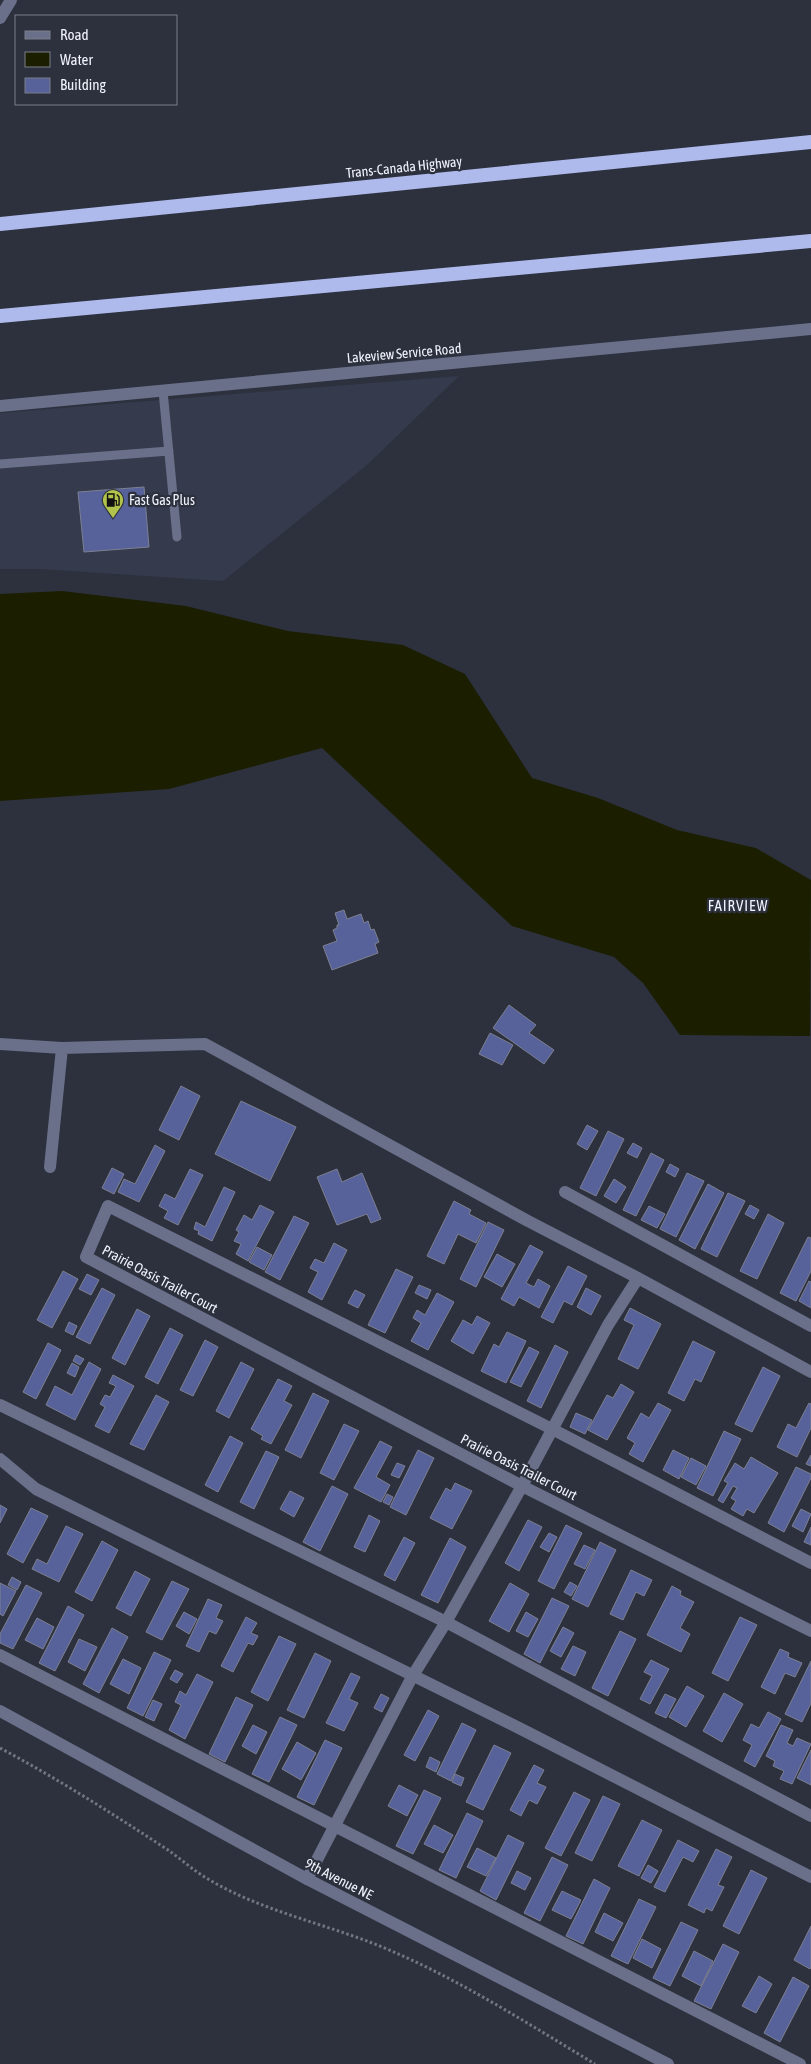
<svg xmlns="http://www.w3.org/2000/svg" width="811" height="2064" font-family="'Asap Condensed',sans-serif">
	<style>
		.built { fill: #353a4d }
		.water { fill: #1b1f00 }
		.building { fill: #57629a; stroke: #7c8090 }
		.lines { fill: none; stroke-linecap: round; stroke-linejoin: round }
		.path { stroke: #727682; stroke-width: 3; stroke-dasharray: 2.5 2.5; stroke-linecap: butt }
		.service { stroke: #6a7089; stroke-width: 9 }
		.minor { stroke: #6a7089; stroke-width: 12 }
		.tertiary { stroke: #6a7089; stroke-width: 12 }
		.trunk { stroke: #aebaec; stroke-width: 14 }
		.labels { text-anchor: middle; stroke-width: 4.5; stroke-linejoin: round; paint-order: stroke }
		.street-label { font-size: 14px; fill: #f1f4fd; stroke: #2d313e }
		.poi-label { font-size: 14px; fill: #f1f4fd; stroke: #2d313e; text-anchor: start }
		.neighbourhood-label { font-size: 15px; letter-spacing: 1px; fill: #f1f4fd; stroke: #2d313e }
	</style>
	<rect width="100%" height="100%" fill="#2d313e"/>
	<path class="built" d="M459 376 367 465 223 581 40 569H0V413Z"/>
	<path class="water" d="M62 591 186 606 288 631 403 645 465 674 532 778 598 798 677 830 756 848 811 880 810 1036 680 1035 643 983 614 957 512 926 322 748 169 789 0 801V594Z"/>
	<path class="building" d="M144 487 149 547 84 552 78 492Z
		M344 910 347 919 361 914 364 923 368 921 371 930 374 929 379 942 375 944 378 953 332 970 323 946 337 941 333 930 337 928V925H339L335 913Z
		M509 1005 536 1025 529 1033 554 1050 544 1064 493 1028Z
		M490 1033 513 1045 502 1065 479 1054Z
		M181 1086 200 1096 179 1140 159 1130Z
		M241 1101 296 1127 270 1181 215 1154Z
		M587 1125 598 1131 587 1150 577 1144Z
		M608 1131 624 1139 596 1196 580 1188Z
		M633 1143 642 1148 637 1158 627 1153Z
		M155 1145 165 1151 139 1202 118 1192 124 1179 135 1184Z
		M651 1153 664 1160 636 1216 623 1210Z
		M670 1164 679 1169 675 1177 666 1172Z
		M112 1168 124 1174 114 1194 102 1188Z
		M190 1169 203 1175 178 1225 164 1218 168 1211 159 1206 165 1194 175 1199Z
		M337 1169 342 1182 362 1173 381 1219 371 1223 367 1214 337 1225 317 1177Z
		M687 1173 704 1181 676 1237 660 1229Z
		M614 1179 626 1187 616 1203 604 1196Z
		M708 1184 724 1193 695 1249 679 1240Z
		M224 1187 235 1192 212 1241 198 1234 199 1231 194 1229 196 1222 205 1227Z
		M728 1193 745 1201 717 1257 701 1249Z
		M454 1201 471 1210 469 1214 486 1223 476 1243 458 1234 444 1264 427 1256Z
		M260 1205 274 1212 248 1261 236 1254 241 1244 234 1241 239 1232 236 1230 244 1215 252 1220Z
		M750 1205 759 1210 754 1219 745 1214Z
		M649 1206 665 1214 657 1228 641 1220Z
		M768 1214 784 1223 757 1279 740 1271Z
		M294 1216 309 1223 280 1280 265 1272Z
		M488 1222 504 1230 476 1287 460 1279Z
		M808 1237 811 1238V1271L796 1301 780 1293Z
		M334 1243 347 1250 322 1300 308 1292 318 1272 310 1268 315 1259 324 1263Z
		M530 1245 543 1252 526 1283 534 1287 538 1279 550 1286 539 1308 519 1297 514 1306 501 1299Z
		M257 1247 272 1255 264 1270 249 1262Z
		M497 1254 515 1264 502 1287 484 1277Z
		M568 1266 587 1276 572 1305 564 1301 553 1323 541 1317Z
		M396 1269 413 1277 385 1333 368 1325Z
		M63 1271 78 1279 52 1328 37 1320Z
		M87 1274 99 1280 91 1295 79 1289Z
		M809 1281 811 1282V1308L799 1301Z
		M419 1285 431 1290 427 1299 415 1293Z
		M102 1288 115 1295 90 1344 76 1337Z
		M586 1288 601 1296 591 1315 577 1307Z
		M355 1290 365 1295 358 1308 348 1303Z
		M437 1293 454 1302 428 1350 411 1341 421 1323 413 1318 417 1310 425 1315Z
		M630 1308 661 1324 638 1369 618 1359 634 1325 624 1320Z
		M137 1309 150 1316 125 1365 112 1358Z
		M477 1316 490 1323 473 1354 451 1341 463 1320 472 1325Z
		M69 1322 77 1326 73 1335 65 1331Z
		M170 1328 183 1335 158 1384 145 1377Z
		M507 1332 526 1341 506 1383 481 1371 494 1344 499 1347Z
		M205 1340 218 1347 193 1396 180 1390Z
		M693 1341 715 1352 701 1382 695 1379 684 1401 668 1393Z
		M48 1343 61 1350 36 1399 23 1392Z
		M555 1345 568 1352 541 1408 527 1401Z
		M529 1347 539 1352 521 1387 510 1382Z
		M76 1355 84 1359 80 1365 73 1361Z
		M89 1362 101 1369 75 1420 46 1405 55 1386 72 1395Z
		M241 1362 254 1369 229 1418 216 1411Z
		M72 1363 79 1367 75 1377 67 1373Z
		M763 1367 780 1376 752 1432 735 1424Z
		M113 1375 134 1386 109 1433 95 1426 105 1407 100 1404 105 1395 110 1397 116 1386 109 1383Z
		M278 1379 292 1386 284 1401 292 1405 271 1444 261 1439 263 1436 251 1429Z
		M621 1384 634 1392 607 1440 588 1430 607 1395 613 1398Z
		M313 1393 329 1401 301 1458 285 1450Z
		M156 1395 169 1402 144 1450 130 1444Z
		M658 1403 671 1410 643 1462 629 1454 635 1443 627 1438 641 1413 649 1418Z
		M809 1403 811 1404V1428L797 1457 777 1447 788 1424 796 1428Z
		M576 1413 592 1420 585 1434 570 1427Z
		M344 1424 359 1431 334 1480 320 1473Z
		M724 1431 741 1439 713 1496 697 1488Z
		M230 1436 243 1443 218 1492 205 1485Z
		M380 1441 392 1447 376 1477 390 1485 381 1502 354 1488Z
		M418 1450 434 1458 406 1515 390 1507Z
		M673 1450 689 1458 679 1479 663 1470Z
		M266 1451 279 1457 254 1509 240 1502Z
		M811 1455V1466L806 1464Z
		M751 1457 778 1473 754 1513 747 1509 743 1516 731 1509 736 1501 731 1498 737 1488 733 1486 723 1503 718 1500 728 1483 724 1481 735 1463 744 1469Z
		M691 1458 706 1466 696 1485 681 1477Z
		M397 1463 405 1466 399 1478 391 1475Z
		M796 1467 811 1474V1478L784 1532 768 1523Z
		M455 1483 472 1491 452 1529 430 1518 446 1488 451 1491Z
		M332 1486 348 1494 320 1551 303 1542Z
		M290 1491 304 1498 294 1517 280 1509Z
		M387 1494 393 1497 389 1505 383 1502Z
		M0 1505 7 1509 0 1523Z
		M31 1508 48 1516 23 1563 7 1554Z
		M801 1509 811 1514 803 1532 792 1526Z
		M369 1515 380 1521 365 1552 354 1547Z
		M528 1520 542 1527 519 1571 505 1563Z
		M566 1525 582 1533 554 1589 538 1581Z
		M66 1526 83 1534 59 1582 32 1569 37 1559 47 1564Z
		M811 1527V1545L804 1542Z
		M549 1533 557 1537 549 1552 540 1547Z
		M404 1537 415 1543 395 1581 384 1575Z
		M450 1538 466 1547 438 1603 421 1595Z
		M102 1541 118 1550 92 1601 75 1592Z
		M600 1542 616 1550 588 1607 572 1599Z
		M584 1545 595 1550 585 1569 574 1564Z
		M631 1570 652 1580 644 1596 636 1592 623 1620 610 1614Z
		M135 1571 150 1579 131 1616 116 1608Z
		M12 1577 21 1582 17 1590 8 1585Z
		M172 1581 189 1589 162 1640 146 1632Z
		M570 1582 577 1586 571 1596 564 1592Z
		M0 1583 16 1591 3 1616 0 1614Z
		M510 1583 529 1594 509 1632 489 1621Z
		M26 1585 42 1593 13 1649 0 1643V1634Z
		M672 1586 681 1591 680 1595 694 1602 680 1628 690 1634 681 1652 647 1635Z
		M552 1598 569 1606 540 1663 524 1654Z
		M208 1599 222 1605 216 1618 223 1621 216 1634 209 1631 199 1652 186 1646Z
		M68 1606 84 1615 55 1671 39 1663Z
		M184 1612 197 1619 189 1634 176 1626Z
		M526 1612 538 1619 528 1637 516 1631Z
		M246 1617 257 1623 251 1633 258 1636 253 1645 248 1643 233 1672 221 1666Z
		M740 1617 757 1625 728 1681 712 1673Z
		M37 1618 54 1627 43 1649 25 1640Z
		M563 1627 574 1633 561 1657 550 1651Z
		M112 1628 128 1637 99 1693 83 1684Z
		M620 1631 636 1639 608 1696 592 1688Z
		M279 1636 296 1644 268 1701 251 1692Z
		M79 1639 97 1647 85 1671 68 1662Z
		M573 1646 586 1652 575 1676 561 1669Z
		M780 1649 789 1653 788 1657 802 1663 795 1677 785 1673 775 1694 761 1687Z
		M154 1652 171 1660 143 1716 127 1708Z
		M315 1653 331 1661 304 1718 287 1710Z
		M123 1659 141 1668 129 1694 110 1684Z
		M651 1660 669 1669 650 1704 640 1699 652 1676 644 1672Z
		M811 1661V1703L802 1722 785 1714Z
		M175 1670 183 1674 177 1683 170 1679Z
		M351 1673 360 1677 349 1699 358 1703 344 1731 326 1723Z
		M197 1674 213 1682 185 1739 169 1730 181 1705 175 1702 180 1691 186 1695Z
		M687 1686 704 1696 686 1727 669 1717Z
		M724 1693 743 1704 722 1742 703 1731Z
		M381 1694 389 1698 382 1712 374 1708Z
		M665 1694 676 1699 666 1718 655 1713Z
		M236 1697 253 1705 225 1762 209 1754Z
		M153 1700 162 1704 154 1721 145 1717Z
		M428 1710 439 1716 415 1761 404 1755Z
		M768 1712 781 1719 755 1767 744 1761 752 1745 743 1740 751 1724 759 1728Z
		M280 1717 297 1725 269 1782 252 1774Z
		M462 1723 476 1730 451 1781 437 1774Z
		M253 1725 267 1732 256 1754 242 1746Z
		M781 1725 793 1730 787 1743 793 1746 797 1738 811 1744 792 1784 780 1779 784 1771 773 1766 775 1761 766 1756Z
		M325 1740 342 1748 314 1805 297 1797Z
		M297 1742 316 1753 301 1780 282 1769Z
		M494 1745 511 1753 483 1810 466 1802Z
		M811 1750V1785L797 1778Z
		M430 1757 440 1762 436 1772 426 1767Z
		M534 1765 544 1770 537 1783 546 1787 537 1804 529 1800 521 1816 510 1810Z
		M455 1774 464 1778 461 1786 452 1782Z
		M399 1785 418 1795 407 1816 388 1806Z
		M424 1790 441 1798 413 1854 396 1846Z
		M574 1792 590 1800 561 1856 545 1848Z
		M603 1796 620 1804 592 1861 575 1853Z
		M467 1813 483 1821 456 1878 439 1870Z
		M642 1820 662 1830 639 1876 618 1866Z
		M434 1825 453 1835 443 1853 424 1844Z
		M508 1835 524 1843 496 1900 480 1891Z
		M678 1840 699 1851 693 1862 683 1857 665 1892 654 1887Z
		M477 1848 496 1858 486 1876 467 1867Z
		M716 1849 732 1857 718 1885 724 1887 712 1911 706 1908 704 1913 688 1905Z
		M552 1857 568 1865 540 1921 524 1913Z
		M648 1865 658 1871 651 1883 641 1878Z
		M751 1870 767 1878 739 1934 723 1926Z
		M517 1871 531 1878 525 1890 511 1883Z
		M594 1879 610 1888 583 1944 566 1936Z
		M562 1891 581 1900 571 1919 552 1910Z
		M639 1899 656 1907 628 1964 611 1956Z
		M604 1913 623 1923 613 1941 595 1932Z
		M681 1922 698 1930 670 1986 653 1978Z
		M811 1926V1967L810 1969 794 1960Z
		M642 1939 661 1949 652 1968 633 1958Z
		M723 1944 739 1952 711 2009 694 2001Z
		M694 1951 713 1961 701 1986 682 1976Z
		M759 1976 772 1984 756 2013 742 2006Z
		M793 1977 809 1986 780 2042 764 2033Z"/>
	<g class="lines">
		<path class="path" d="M0 1748C58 1779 113 1814 168 1850 181 1859 194 1871 208 1879 263 1912 328 1924 387 1949 460 1980 527 2023 595 2064"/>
		<path class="service" d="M163 391 177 537
			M0 464 169 451"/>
		<path class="minor" d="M0 406 811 329
			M0 1044 62 1048 205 1044 528 1221 638 1278 811 1372
			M50 1167 62 1048
			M565 1192 811 1326
			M0 1405 446 1622 811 1816
			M0 1459 36 1489 521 1729 811 1877
			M811 1563 552 1429 108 1206 86 1257 522 1486 811 1631
			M0 1655 800 2064
			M307 1879 412 1677 446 1622 522 1486 608 1325 638 1278"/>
		<path class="tertiary" d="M0 18 11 0
			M0 1711 307 1879 668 2064"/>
		<path class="trunk" d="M0 224 811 142
			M0 316 811 241"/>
	</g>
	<defs>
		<g id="fuel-pin" transform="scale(1.125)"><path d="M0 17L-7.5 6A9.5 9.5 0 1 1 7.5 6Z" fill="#b2c34c" stroke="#2d313e"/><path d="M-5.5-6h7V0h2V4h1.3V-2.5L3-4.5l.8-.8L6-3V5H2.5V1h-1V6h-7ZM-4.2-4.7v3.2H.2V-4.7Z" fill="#111"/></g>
	</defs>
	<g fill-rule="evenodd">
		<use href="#fuel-pin" x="113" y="500"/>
	</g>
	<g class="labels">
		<g class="street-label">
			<text transform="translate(404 167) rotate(-6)" y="5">Trans-Canada Highway</text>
			<text transform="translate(404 353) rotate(-5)" y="5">Lakeview Service Road</text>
			<text transform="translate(160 1279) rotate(28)" y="5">Prairie Oasis Trailer Court</text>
			<text transform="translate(519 1467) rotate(27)" y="5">Prairie Oasis Trailer Court</text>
			<text transform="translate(339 1879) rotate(27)" y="5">9th Avenue NE</text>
		</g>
		<g class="poi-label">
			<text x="129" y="505">Fast Gas Plus</text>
		</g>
		<g class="neighbourhood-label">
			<text x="738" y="911">FAIRVIEW</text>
		</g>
	</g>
	<rect x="15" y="15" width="162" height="90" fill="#2d313e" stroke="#7b7f8a"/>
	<rect x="25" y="31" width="25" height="8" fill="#6a7089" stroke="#7b7f8a"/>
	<text x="60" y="40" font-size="15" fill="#f1f4fd">Road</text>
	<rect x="25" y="52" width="25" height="15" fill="#1b1f00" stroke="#7b7f8a"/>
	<text x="60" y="65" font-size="15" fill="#f1f4fd">Water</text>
	<rect x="25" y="78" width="25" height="15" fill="#57629a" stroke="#7b7f8a"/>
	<text x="60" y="90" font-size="15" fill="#f1f4fd">Building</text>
</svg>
